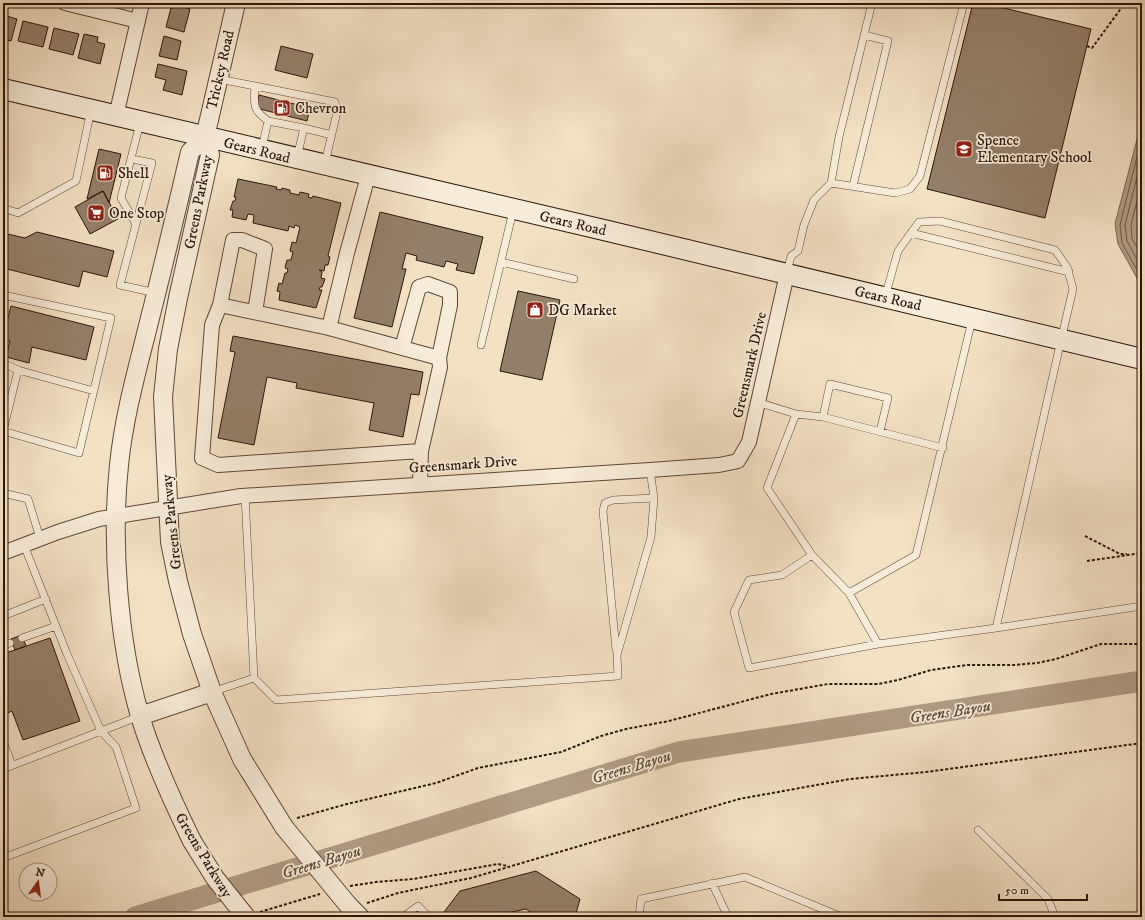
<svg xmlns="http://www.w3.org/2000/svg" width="1145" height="920" font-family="'IM FELL DW Pica',serif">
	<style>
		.water { fill: #b09b84; stroke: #7c6553 }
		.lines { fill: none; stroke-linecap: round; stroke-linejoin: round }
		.shore { stroke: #6f5846; stroke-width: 1 }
		.river { stroke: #b09b84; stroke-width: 21 }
		.building { fill: #947f6a; stroke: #2e1409 }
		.service-casing { stroke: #5f4738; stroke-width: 8 }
		.minor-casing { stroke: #5f4738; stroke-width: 16 }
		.tertiary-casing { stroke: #5f4738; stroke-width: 20 }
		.secondary-casing { stroke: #2e1409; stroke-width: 22 }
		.path { stroke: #2e1409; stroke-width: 2; stroke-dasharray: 3 2; stroke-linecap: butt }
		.service { stroke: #f7ecd9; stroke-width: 7 }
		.minor { stroke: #f7ecd9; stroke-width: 14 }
		.tertiary { stroke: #f7ecd9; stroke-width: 18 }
		.secondary { stroke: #f7ecd9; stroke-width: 20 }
		.tertiary-bridge-casing { stroke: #5f4738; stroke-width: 20; stroke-linecap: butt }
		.tertiary-bridge { stroke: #f7ecd9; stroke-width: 18 }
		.labels { text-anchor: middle; stroke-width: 3.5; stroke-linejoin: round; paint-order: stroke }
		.street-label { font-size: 15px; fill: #2e1409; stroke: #f7ecd9 }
		.poi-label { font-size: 15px; fill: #2e1409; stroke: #f7ecd9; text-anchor: start }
		.water-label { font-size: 16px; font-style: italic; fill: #624a3a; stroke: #f7ecd9 }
	</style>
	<rect width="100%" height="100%" fill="#f3e1c4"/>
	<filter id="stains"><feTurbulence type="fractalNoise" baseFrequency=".005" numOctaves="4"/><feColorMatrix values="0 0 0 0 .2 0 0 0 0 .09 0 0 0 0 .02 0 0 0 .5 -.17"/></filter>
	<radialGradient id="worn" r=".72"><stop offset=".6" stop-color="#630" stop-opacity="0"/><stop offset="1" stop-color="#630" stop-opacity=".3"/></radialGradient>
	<path class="water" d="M1142 120V287L1118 244 1115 224Z"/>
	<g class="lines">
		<path class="shore" d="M1142 137 1120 225 1122 243 1142 279
			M1142 157 1125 225 1127 241 1142 269
			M1142 181 1131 225 1132 239 1142 256"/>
		<path class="river" d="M135 917 679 752 1142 681"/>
	</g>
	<path class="building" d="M973 3H983L1091 29 1045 218 927 189Z
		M172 4 190 9 184 32 166 27Z
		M3 15 17 19 11 41 3 39Z
		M23 21 48 27 43 47 18 41Z
		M54 28 79 34 73 55 49 49Z
		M84 34 98 37 97 42 105 44 100 64 78 58Z
		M164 36 181 41 177 60 159 56Z
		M281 46 313 54 307 78 275 70Z
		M158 64 187 71 182 95 163 90 166 80 155 77Z
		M259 95 310 108 307 121 256 108Z
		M99 149 121 154 109 203 103 191 87 199Z
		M238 179 277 187 276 189 281 190 282 188 290 190V193L299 195 300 192 309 194 308 197 312 198 313 196 341 203 328 256 330 257 328 265H325L324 271 319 270 322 272 321 278 325 279 322 287H320L319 290H322L316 308 279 300 280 292 277 291 279 283 282 284 285 273H287L288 269 285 268 287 260H291L293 252 290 251 292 242 296 243 300 227 295 225 294 228 289 226 288 231 253 223 254 215 248 214 246 220 232 217 233 210H230L233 201H235L236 197H234Z
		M103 191 118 219 90 234 75 207Z
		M380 212 483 237 474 274 456 270 458 264 446 261 444 267 416 260 417 256 406 253 402 269H406L392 327 354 318Z
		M37 232 114 251 107 277 83 271 79 287 3 268V233L25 238Z
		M518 291 560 300 542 380 500 371Z
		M11 306 94 327 86 360 32 347 29 363 6 357 10 341 3 340V337Z
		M233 336 423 372 419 395 411 394 403 437 369 430 374 403 296 388 297 383 267 377 254 445 218 438 235 352 230 351Z
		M22 635 26 646 15 650 11 639Z
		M50 638 80 721 23 740 12 711 3 715V700L6 699 3 691V654Z
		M536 871 580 899 575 917H538L526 909 488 917 472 915 470 917H451L444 912 460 891Z"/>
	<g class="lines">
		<g class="service-casing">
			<path id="service" d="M219 79 255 86C254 105 252 109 268 121
				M255 86 335 102 337 112 325 163
				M304 128 332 135
				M262 148 268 121 304 128 297 157
				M132 159 152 163 120 285 156 293
				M831 183 895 193 910 189 920 176 963 7 961 3
				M853 186 888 41 864 35
				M3 208 18 213 76 181 91 110
				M136 224 121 198 140 123
				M911 233 1069 272
				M501 262 574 279
				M787 273 791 256 798 251 804 225 814 200 831 183 839 137 872 3
				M3 295 111 318 79 453 3 431 18 370 3 363
				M885 297 898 251 919 222 940 221 1055 250 1067 267 1073 289 1061 340 996 628
				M481 345 513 211
				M18 370 94 391
				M757 402 796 414 823 417 943 448
				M796 414 767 488 812 555 849 593 878 644
				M823 417 830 384 888 398 880 431
				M3 493 28 499 40 538
				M245 495 254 678
				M812 555 782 575 749 580 734 612 749 668 878 644 996 628 1142 606
				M849 593 916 555 972 320
				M3 616 46 599
				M22 638 56 626
				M3 645 10 643
				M616 650 603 511 605 503 613 500 654 498
				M212 692 254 678 276 700 618 676 617 655 651 537 654 498 650 470
				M3 741 12 765
				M3 769 140 716
				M978 830 1048 899 1055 917
				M3 858 136 808 116 747 101 731 67 654 24 545
				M712 883 728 917
				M403 917 418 906 429 917
				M639 917 641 899 745 877 842 917"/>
		</g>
		<g class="minor-casing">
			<path id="minor" d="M65 3 138 21
				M116 116 142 3
				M368 176 347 253 329 328 220 305 212 325 202 458 218 465 421 451 420 484
				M220 305 233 240H242L265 249 255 312
				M329 328 439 358 440 367 421 451
				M402 348 419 287 428 284 450 292V305L439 358
				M3 553 58 532 99 519 241 496 650 470 719 465 738 461 749 442 787 274"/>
		</g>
		<g class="tertiary-casing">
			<path id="tertiary" d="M205 137 210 155 178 298 168 349 163 397 170 542 178 581 192 634 212 692 242 759 284 827
				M140 716 212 692
				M192 841C172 800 153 759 140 716 118 641 111 542 119 465 124 415 138 367 150 318 164 263 177 208 190 152L205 137 236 3
				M348 905 360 917"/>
		</g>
		<g class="secondary-casing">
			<path id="secondary" d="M3 89 608 231 1142 359"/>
		</g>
		<path class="path" d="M1087 46 1092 48 1125 3
			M1142 510 1138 511 1142 540
			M1085 536 1120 554H1127
			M1087 561 1142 553
			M297 818 347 804 436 783 478 768 561 752 601 736 626 729 669 721 771 694 828 684H878L898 680 931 670 967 665H1014L1037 663 1056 659 1101 644H1142
			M350 886 376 882 413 879 498 864 507 866
			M367 903 398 893 471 878 739 799 850 779 926 772 1142 743
			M260 912 320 894"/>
		<use href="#service" class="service"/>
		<use href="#minor" class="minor"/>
		<use href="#tertiary" class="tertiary"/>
		<use href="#secondary" class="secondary"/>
		<g class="tertiary-bridge-casing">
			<path id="tertiary-bridge" d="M284 827 348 905
				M192 841 215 878 246 917"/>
		</g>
		<use href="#tertiary-bridge" class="tertiary-bridge"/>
	</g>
	<defs>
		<g id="fuel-square" transform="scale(0.9)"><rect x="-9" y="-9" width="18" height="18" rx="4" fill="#8f2418" stroke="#f7ecd9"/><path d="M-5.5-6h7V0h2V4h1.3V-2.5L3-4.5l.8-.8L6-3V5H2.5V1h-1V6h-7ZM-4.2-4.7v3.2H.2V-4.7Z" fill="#fff"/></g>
		<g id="school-square" transform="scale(0.9)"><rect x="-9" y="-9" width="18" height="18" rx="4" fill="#8f2418" stroke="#f7ecd9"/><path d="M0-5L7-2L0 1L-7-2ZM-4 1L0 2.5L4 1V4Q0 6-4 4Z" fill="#fff"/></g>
		<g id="supermarket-square" transform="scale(0.9)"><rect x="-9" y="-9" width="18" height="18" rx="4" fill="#8f2418" stroke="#f7ecd9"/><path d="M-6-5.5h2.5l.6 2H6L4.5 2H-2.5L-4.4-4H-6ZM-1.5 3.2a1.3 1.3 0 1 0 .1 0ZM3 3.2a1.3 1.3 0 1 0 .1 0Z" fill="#fff"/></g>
		<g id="shop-square" transform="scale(0.9)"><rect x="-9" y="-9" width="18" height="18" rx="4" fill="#8f2418" stroke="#f7ecd9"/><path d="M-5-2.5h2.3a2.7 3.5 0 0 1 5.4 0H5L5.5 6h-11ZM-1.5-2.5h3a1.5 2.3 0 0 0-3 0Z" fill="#fff"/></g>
	</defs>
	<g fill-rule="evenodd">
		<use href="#fuel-square" x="282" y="108"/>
		<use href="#school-square" x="964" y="149"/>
		<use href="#fuel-square" x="105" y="173"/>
		<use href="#supermarket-square" x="96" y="213"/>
		<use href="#shop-square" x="535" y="310"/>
	</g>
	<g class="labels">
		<g class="street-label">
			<text transform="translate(220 70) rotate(-77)" y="5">Trickey Road</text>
			<text transform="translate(257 150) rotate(14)" y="5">Gears Road</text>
			<text transform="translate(198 202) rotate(-79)" y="5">Greens Parkway</text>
			<text transform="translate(573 223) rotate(13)" y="5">Gears Road</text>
			<text transform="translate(888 298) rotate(13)" y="5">Gears Road</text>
			<text transform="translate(749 365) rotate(-77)" y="5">Greensmark Drive</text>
			<text transform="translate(463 464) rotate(-4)" y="5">Greensmark Drive</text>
			<text transform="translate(171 522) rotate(-96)" y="5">Greens Parkway</text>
			<text transform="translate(204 855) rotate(59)" y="5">Greens Parkway</text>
		</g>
		<g class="poi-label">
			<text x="295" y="113">Chevron</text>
			<text x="977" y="145">Spence<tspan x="977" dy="17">Elementary School</tspan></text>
			<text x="118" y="178">Shell</text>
			<text x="109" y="218">One Stop</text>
			<text x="548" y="315">DG Market</text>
		</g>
		<g class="water-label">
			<text transform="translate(950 711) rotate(-9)" y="6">Greens Bayou</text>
			<text transform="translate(631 766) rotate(-17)" y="6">Greens Bayou</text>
			<text transform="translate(321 861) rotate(-17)" y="6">Greens Bayou</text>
		</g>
	</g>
	<rect width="1145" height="920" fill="none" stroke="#f3e1c4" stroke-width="16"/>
	<rect x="4" y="4" width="1137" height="912" fill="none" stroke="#2e1409" stroke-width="2"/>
	<rect x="8" y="8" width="1129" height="904" fill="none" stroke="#2e1409"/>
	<g transform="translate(38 882) rotate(14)"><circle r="19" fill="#f7ecd9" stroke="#a79686"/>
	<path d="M0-3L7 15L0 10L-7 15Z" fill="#8f2418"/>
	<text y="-6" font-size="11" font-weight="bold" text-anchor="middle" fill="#2e1409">N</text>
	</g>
	<path d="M999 894v6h88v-6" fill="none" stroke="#2e1409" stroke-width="2"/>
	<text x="1005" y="894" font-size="12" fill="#2e1409" stroke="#f7ecd9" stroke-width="3" paint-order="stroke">50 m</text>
	<rect width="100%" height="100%" filter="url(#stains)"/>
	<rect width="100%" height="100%" fill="url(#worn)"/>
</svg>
